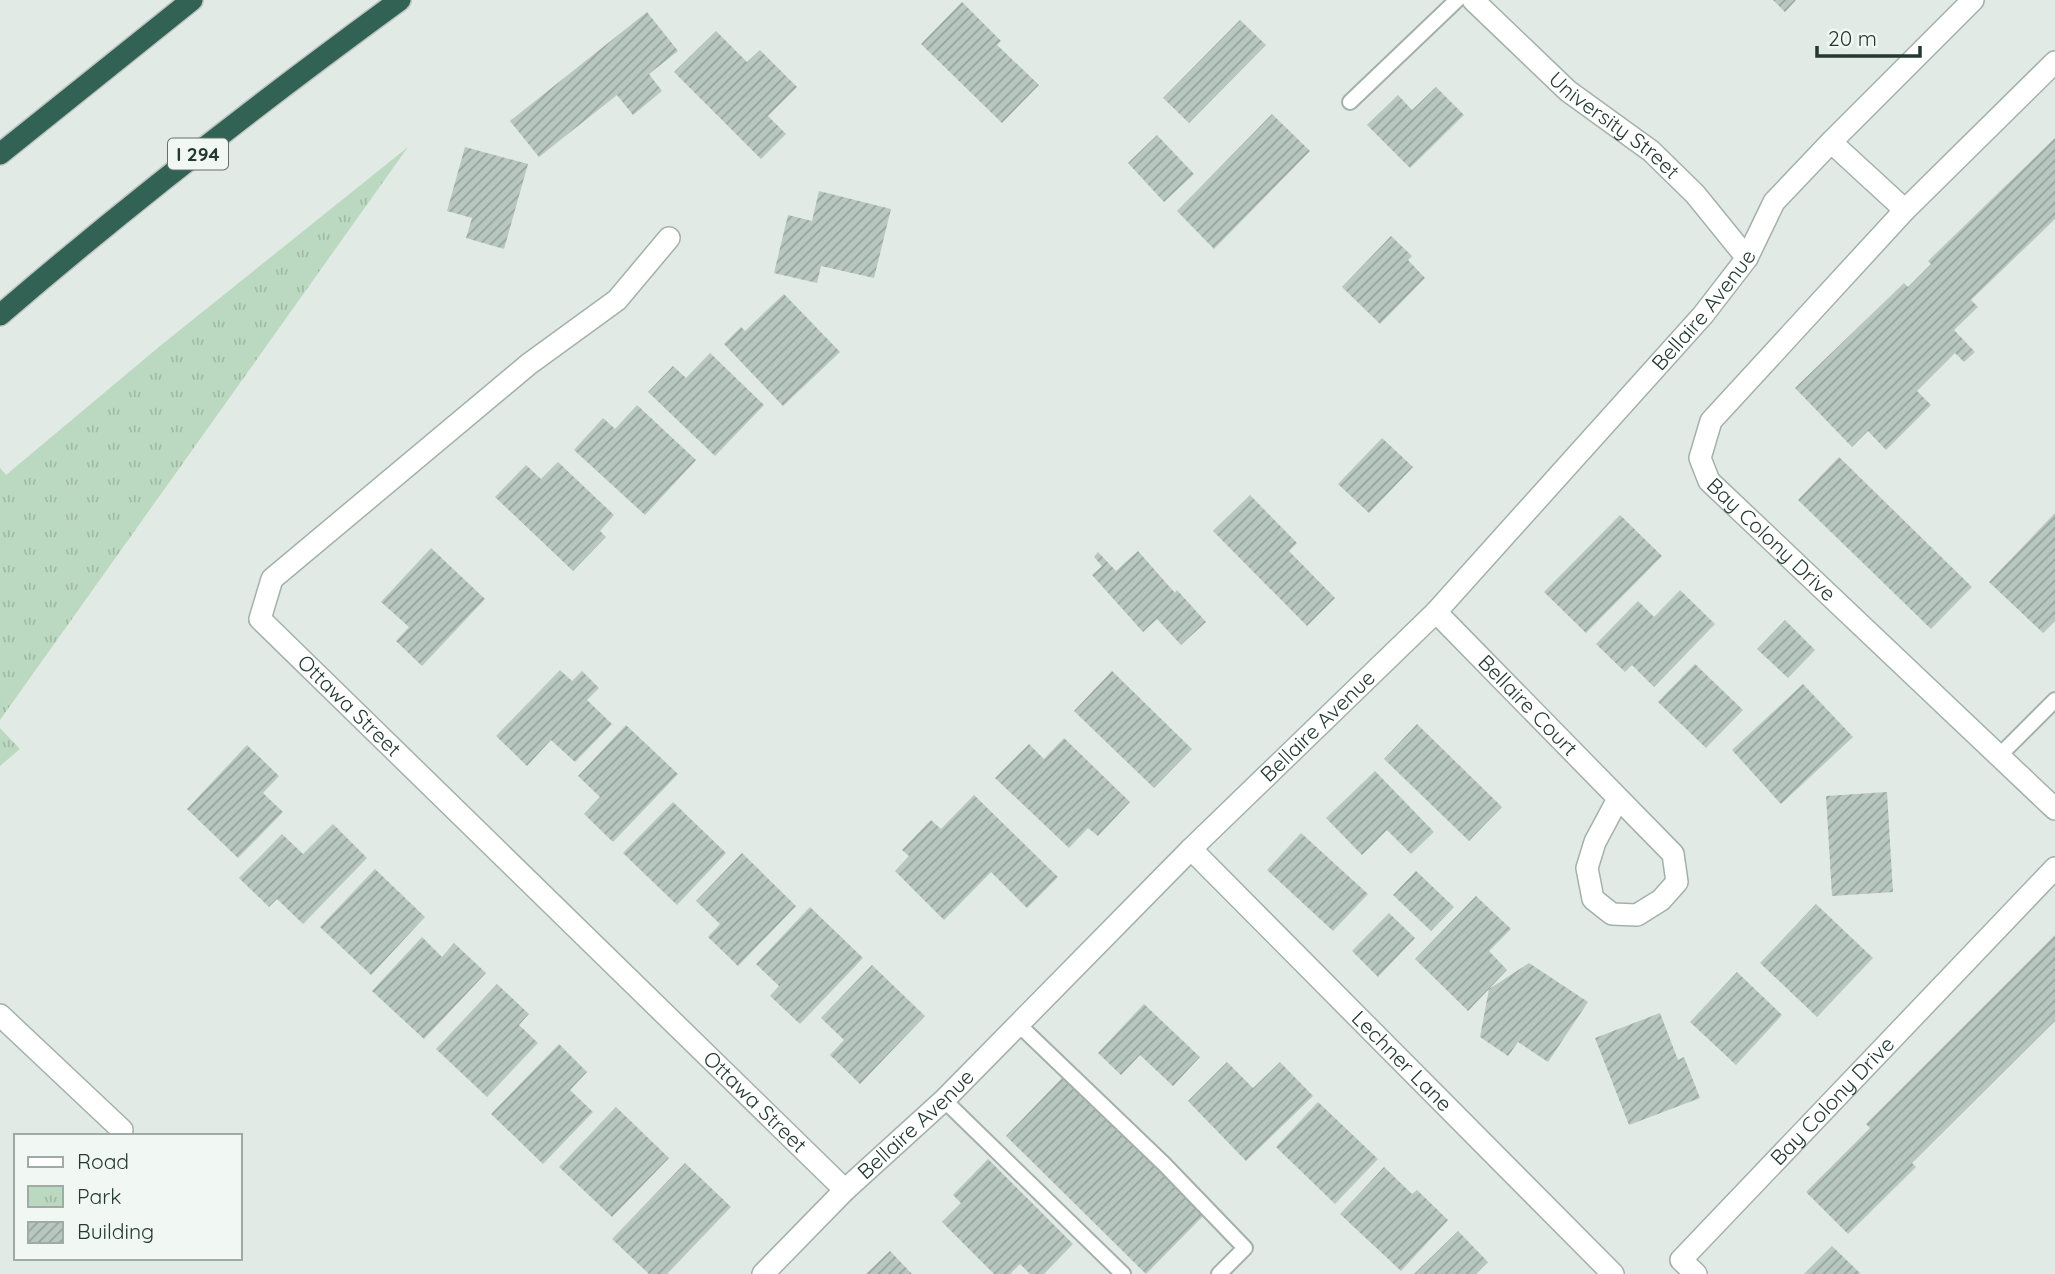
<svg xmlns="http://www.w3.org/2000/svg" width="2055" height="1274" font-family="Quicksand,sans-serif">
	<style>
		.park { fill: url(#park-tufts) }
		.building { fill: url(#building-hatch) }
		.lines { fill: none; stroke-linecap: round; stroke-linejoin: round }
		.service-casing { stroke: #a4b1ab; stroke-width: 18 }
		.minor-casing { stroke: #a4b1ab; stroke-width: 24 }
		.motorway-casing { stroke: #bdc4c1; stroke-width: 24 }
		.service { stroke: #fff; stroke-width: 14 }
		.minor { stroke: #fff; stroke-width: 21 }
		.motorway { stroke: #326253; stroke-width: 21 }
		.labels { text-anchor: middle; stroke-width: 6; stroke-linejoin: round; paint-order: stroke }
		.shield { fill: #f1f7f3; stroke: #61726b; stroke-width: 2 }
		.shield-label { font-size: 19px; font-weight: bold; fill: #233931 }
		.street-label { font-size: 21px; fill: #233931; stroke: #f1f7f3 }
	</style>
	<defs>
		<pattern id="park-tufts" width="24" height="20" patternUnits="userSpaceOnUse" patternTransform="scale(1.75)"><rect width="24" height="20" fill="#bbd9c0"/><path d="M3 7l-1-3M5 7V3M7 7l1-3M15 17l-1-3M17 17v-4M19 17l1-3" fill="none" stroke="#a0bba5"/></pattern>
		<pattern id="building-hatch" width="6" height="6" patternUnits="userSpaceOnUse" patternTransform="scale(1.75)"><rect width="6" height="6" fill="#b9c7c1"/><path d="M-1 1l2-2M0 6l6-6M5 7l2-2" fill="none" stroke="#96a39d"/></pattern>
	</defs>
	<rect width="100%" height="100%" fill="#e1eae5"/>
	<path class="park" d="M408 147 0 720V468L6 475 160 346Z
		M0 728 20 749 0 766Z"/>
	<path class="building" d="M1773 0H1796L1785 12Z
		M962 2 1001 41 997 45 1039 85 1002 123 921 44Z
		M647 12 678 51 649 74 662 91 633 115 617 95 539 157 510 121Z
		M1240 20 1266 45 1189 123 1163 98Z
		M716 31 747 62 760 50 797 87 768 116 786 134 761 159 674 72Z
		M1436 87 1464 115 1410 168 1367 125 1398 95 1412 110Z
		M1272 114 1310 151 1214 249 1177 211Z
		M1157 135 1194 174 1164 202 1128 163Z
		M2055 138V219L1971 300 1978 307 1954 330 1975 352 1964 362 1955 353 1917 391 1931 405 1886 450 1868 431 1852 447 1795 388 1904 283 1908 287 1931 264 1928 261Z
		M465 147 528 164 504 249 466 238 472 218 447 211Z
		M819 191 891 209 874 278 821 266 817 283 774 273 788 215 812 221Z
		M1391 236 1412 256 1408 260 1425 278 1380 324 1342 287Z
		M784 294 840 352 783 406 724 344 741 327 745 331Z
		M710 353 764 405 715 456 648 392 673 366 686 378Z
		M637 405 696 460 645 515 574 450 603 418 615 429Z
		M1382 438 1413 467 1369 513 1338 484Z
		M1839 457 1972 587 1931 629 1798 500Z
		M558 462 614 515 600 531 606 537 573 571 495 497 526 465 541 479Z
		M1250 495 1297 543 1289 551 1335 598 1307 626 1213 531Z
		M2055 513V621L2043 633 1989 582Z
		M1620 515 1662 556 1586 633 1544 592Z
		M431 548 485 599 422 666 396 641 409 627 381 602Z
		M1138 551 1175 593 1177 590 1206 622 1181 645 1157 619 1143 632 1092 575 1102 566 1094 557 1098 552 1116 571Z
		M1680 590 1715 624 1654 687 1632 665 1625 672 1596 644 1638 601 1654 617Z
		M1785 620 1815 650 1788 678 1757 649Z
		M1695 664 1743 710 1706 748 1658 702Z
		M560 670 572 681 582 671 599 688 587 700 612 724 575 762 551 740 527 766 496 736Z
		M1112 671 1192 749 1154 788 1074 711Z
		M1803 684 1853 737 1781 804 1732 750Z
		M1417 724 1502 807 1469 841 1384 759Z
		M626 725 678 774 613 842 584 814 600 797 578 776Z
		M1064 738 1130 802 1098 836 1088 828 1069 848 995 778 1029 744 1044 759Z
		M247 745 279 776 263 793 283 812 238 858 187 809Z
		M1375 771 1434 832 1411 854 1387 830 1362 855 1326 818Z
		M1887 792 1893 892 1832 896 1826 796Z
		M974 795 1058 877 1027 908 991 872 944 920 895 871 909 856 902 850 931 820 941 829Z
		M673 802 726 853 677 905 623 853Z
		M333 824 367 858 303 924 277 899 269 907 239 878 282 834 303 854Z
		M1301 833 1368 894 1333 931 1267 870Z
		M742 853 796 906 738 966 708 937 720 924 696 901Z
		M375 869 425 917 371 975 320 927Z
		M1416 871 1454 907 1431 931 1393 895Z
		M1476 896 1511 929 1489 951 1507 970 1468 1011 1415 959Z
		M1816 904 1873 958 1817 1017 1760 963Z
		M810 907 863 958 800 1024 770 996 779 986 756 964Z
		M1389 913 1415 938 1378 977 1352 951Z
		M2055 935V1021L1912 1163 1916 1167 1848 1234 1806 1192 1870 1128 1866 1124Z
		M422 937 442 957 454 943 486 973 424 1039 372 991Z
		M1529 963 1588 1002 1548 1062 1518 1042 1508 1056 1480 1037 1489 989Z
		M872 965 925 1016 860 1084 830 1055 844 1040 821 1018Z
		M1737 972 1782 1015 1736 1065 1690 1022Z
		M497 984 529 1014 519 1025 538 1043 487 1097 436 1049Z
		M1144 1004 1200 1057 1173 1086 1140 1055 1121 1075 1098 1053Z
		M1660 1013 1678 1060 1684 1057 1700 1098 1629 1125 1595 1038Z
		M559 1044 587 1072 570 1090 593 1112 543 1164 491 1114Z
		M1227 1062 1253 1088 1280 1062 1313 1096 1246 1161 1188 1101Z
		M1066 1074 1207 1212 1146 1274 1006 1136Z
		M1318 1102 1378 1159 1335 1204 1276 1147Z
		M616 1107 669 1158 612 1217 559 1167Z
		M988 1159 1073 1244 1044 1274H1030L1020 1264 1010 1274H994L942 1222 961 1203 953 1195Z
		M685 1163 731 1207 667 1274H649L612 1239Z
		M1384 1167 1412 1194 1417 1190 1448 1220 1401 1271 1340 1214Z
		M1458 1231 1488 1262 1476 1274H1414Z
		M1832 1246 1861 1274H1804Z
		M890 1251 912 1274H866Z"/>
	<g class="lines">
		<g class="service-casing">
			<path id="service" d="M1350 102 1457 0
				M2000 755 2055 700
				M1018 1024 1164 1164 1245 1248 1219 1274
				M944 1100 1123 1274"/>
		</g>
		<g class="minor-casing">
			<g id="minor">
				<path id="s1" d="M1473 0 1568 91 1651 151 1695 194 1747 258"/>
				<path id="s2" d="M1831 142 1905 210 1711 421 1700 458 1709 481 2055 809"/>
				<path d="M1905 210 2055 62"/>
				<path id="s3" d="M669 238 617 300 529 364 272 579 260 619 845 1190"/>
				<path id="s4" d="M1436 612 1673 854 1677 882 1661 900 1637 915 1612 914 1593 899 1587 868 1595 842 1618 799"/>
				<path id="s5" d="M1191 849 1613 1274"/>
				<path d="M0 1015 122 1130"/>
				<path id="s6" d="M763 1274 845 1190 944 1100 1191 849 1436 612 1703 315 1747 258 1774 202 1831 142 1973 0"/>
				<path id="s7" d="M1696 1274 1681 1260 2055 868"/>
			</g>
		</g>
		<g class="motorway-casing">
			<path id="motorway" d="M0 154 192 0
				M0 315C129 204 263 100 400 0"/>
		</g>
		<use href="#service" class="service"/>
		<use href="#minor" class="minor"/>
		<use href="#motorway" class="motorway"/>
	</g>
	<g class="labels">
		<rect class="shield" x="168" y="138.5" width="60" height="31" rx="5"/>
		<g class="shield-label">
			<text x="198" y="161">I 294</text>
		</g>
		<g class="street-label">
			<text dy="7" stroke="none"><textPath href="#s1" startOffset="189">University Street</textPath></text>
			<text dy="7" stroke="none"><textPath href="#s6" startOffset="1348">Bellaire Avenue</textPath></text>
			<text dy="7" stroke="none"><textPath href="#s2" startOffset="536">Bay Colony Drive</textPath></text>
			<text dy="7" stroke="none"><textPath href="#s4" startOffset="131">Bellaire Court</textPath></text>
			<text dy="7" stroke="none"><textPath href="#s3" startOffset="691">Ottawa Street</textPath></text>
			<text dy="7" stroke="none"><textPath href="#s6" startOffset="780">Bellaire Avenue</textPath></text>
			<text dy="7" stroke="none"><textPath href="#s5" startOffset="299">Lechner Lane</textPath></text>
			<text dy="7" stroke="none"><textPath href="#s7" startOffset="240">Bay Colony Drive</textPath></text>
			<text dy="7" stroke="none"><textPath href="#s3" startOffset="1258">Ottawa Street</textPath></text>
			<text dy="7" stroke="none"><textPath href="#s6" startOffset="214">Bellaire Avenue</textPath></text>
		</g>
	</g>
	<rect x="14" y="1134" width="228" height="126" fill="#f1f7f3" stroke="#9faba5" stroke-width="2"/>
	<rect x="28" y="1157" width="35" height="10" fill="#ffffff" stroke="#9faba5" stroke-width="2"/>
	<text x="77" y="1169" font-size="21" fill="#233931">Road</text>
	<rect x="28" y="1186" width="35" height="21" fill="url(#park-tufts)" stroke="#9faba5" stroke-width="2"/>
	<text x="77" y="1204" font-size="21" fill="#233931">Park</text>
	<rect x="28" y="1222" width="35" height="21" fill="url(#building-hatch)" stroke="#9faba5" stroke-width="2"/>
	<text x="77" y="1239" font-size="21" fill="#233931">Building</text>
	<path d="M1817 46v10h103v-10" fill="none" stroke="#233931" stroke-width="3.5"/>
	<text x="1828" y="46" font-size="21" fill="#233931" stroke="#f1f7f3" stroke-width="5" paint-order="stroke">20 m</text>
</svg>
